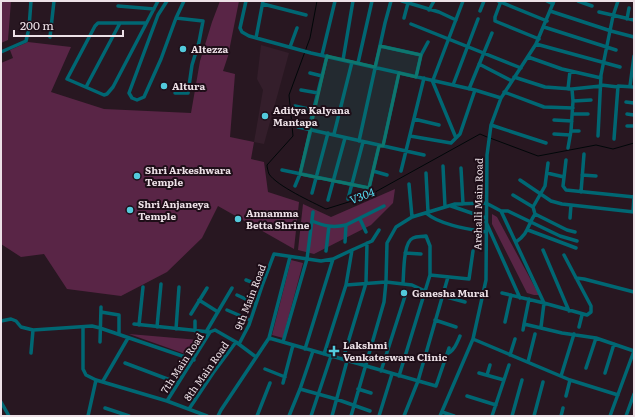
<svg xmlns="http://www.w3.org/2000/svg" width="635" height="417" font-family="Literata,serif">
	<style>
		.built { fill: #341e2b }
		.green { fill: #592546 }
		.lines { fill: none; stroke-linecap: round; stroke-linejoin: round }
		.stream { stroke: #000709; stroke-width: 1 }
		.minor { stroke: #006773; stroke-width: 3.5 }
		.marked { fill: #0f766e; fill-opacity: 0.2; stroke: #0f766e; stroke-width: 3; stroke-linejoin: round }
		.poi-dot { fill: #53cadc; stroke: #1e0e18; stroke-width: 1.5 }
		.labels { text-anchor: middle; stroke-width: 4; stroke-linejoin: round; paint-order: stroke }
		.poi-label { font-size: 10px; font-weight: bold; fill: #ede1e7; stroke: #1e0e18; text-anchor: start }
		.street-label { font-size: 10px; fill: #ede1e7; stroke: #1e0e18 }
		.water-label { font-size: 11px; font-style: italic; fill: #57e2f7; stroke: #1e0e18 }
	</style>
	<rect width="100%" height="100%" fill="#281721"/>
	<path class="built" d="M261 45 289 53 264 144 254 142 263 90 257 79Z"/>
	<path class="green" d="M1 1H11L8 40 1 43Z
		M220 1H239L228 56 223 71 235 74 230 137 254 142 251 159 264 162 268 192 299 202 294 249 218 206 202 238 167 272 121 296 67 289 44 254 21 257 1 244V63L13 58 10 50 28 42 71 47 51 92 104 109 191 113 200 61 212 22Z
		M395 189 393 203 371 225 314 254 298 250 303 204 331 217Z
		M492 214 497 217 539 295H534L527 293 492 224Z
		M291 260 303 263 283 338 272 335Z
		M129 334 199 340 191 356Z"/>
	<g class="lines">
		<path class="stream" d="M317 1 310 38 289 95 293 136 267 165C267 167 268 171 269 174 277 186 312 202 326 209L368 196 480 134 487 137
			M490 138 538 156 596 145 613 149 634 143"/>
		<path class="minor" d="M167 1 158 15 129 93 132 98 137 100 144 97 161 59 176 18 184 1
			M246 1 240 28 242 32 249 36 311 53 475 90 501 98
			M402 1 439 12 456 20
			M498 1 547 21
			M501 1 495 17V21L539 39
			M547 1 553 4
			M578 1 592 6
			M263 4 306 15
			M118 6 154 9
			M429 10 434 1
			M480 11 484 1
			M550 11 611 31 634 37
			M599 12 634 20
			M404 18 408 3
			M627 19 629 8
			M146 23H98L95 26 67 79 104 95 107 94 113 87 158 1
			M411 24 521 68
			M544 27 616 50
			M50 37 54 1
			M256 38 263 1
			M536 44 620 67
			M380 46 421 55 416 77
			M290 47 297 28
			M1 52 26 41 29 28 31 1
			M322 55 335 1
			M421 55 428 42
			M528 57 562 69 601 78
			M343 60 353 1
			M358 63 372 1
			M479 64 512 81
			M310 73 322 76
			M514 77 545 87 572 89 601 86
			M432 80 456 138
			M433 80 463 1
			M453 85 478 19
			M601 85 618 87
			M630 86 634 56
			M86 87 120 23
			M469 89 492 33
			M568 89 570 71
			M572 89 573 101 591 100
			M301 90 318 93
			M504 92 544 107 573 108
			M175 93H188L192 65 199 42 203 21 176 18
			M573 101 571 131H579
			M626 102 634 103
			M295 106 313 110
			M573 114H588
			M627 114 634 115
			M414 119 439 125
			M554 120 572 121
			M491 125 546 143
			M627 126H634
			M298 127 424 155
			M309 128 327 56
			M334 134 352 62
			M554 134 570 135
			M410 136 451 143 460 134 475 90
			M598 136 601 75 613 16 618 1
			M614 139 618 86 634 87
			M359 141 385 23 391 1
			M383 146 399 73
			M568 148 571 131
			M566 160 563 186 566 190 634 197
			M443 166 445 207
			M461 168 463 204
			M282 170 369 188 379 146
			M373 171 387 175
			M401 171 424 78
			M426 173 428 212
			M547 173 564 177
			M582 175 596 176
			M520 180 551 201 562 204 634 212
			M409 184 412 217
			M295 186 300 174 311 129
			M581 192 584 154
			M312 193 328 133
			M513 195 533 207
			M348 199 363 142
			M328 200 345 138
			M451 206 486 218
			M501 211H508L560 236 577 241
			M633 212 634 196
			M426 213C440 225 468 229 486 232
			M535 214 567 230 575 232
			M570 218 571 205
			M360 219 366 232
			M312 221C324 226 333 228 346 225L384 206
			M486 222 520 298
			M528 230 576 248
			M345 242 346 225
			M516 242C529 233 527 226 535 214L533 207 545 186 548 163
			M352 250 372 241 379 230
			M543 250 569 311
			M326 251 329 226
			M405 253 421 254
			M430 275 469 279 473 251
			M576 278 584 279 634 292
			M246 280 262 286
			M502 293 544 303 587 315 591 312V306L574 274 564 255
			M237 295 256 304
			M443 296 465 302
			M529 299 524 324 562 333 596 338 634 351
			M199 300 218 312
			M227 310 250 320
			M101 312 119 315V334
			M191 314 207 288
			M435 320 456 327
			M1 321 11 319 16 321 21 327 33 330 92 326 100 328 194 360
			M505 322 511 295
			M134 324 210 332 215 330 236 342 256 357
			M139 325 143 287
			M83 327V369L86 375 96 380 167 401 207 416
			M157 327 161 284
			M579 327 582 315
			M176 329 179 287
			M523 330 524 324
			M195 331V321
			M206 332 232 288
			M269 338 290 257
			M473 339 570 380 618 395
			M100 342 101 307
			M283 342 307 259 313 212
			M239 344 249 325 262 286 274 254 321 261 333 259
			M305 349 333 259 352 250 346 285
			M31 353 33 330
			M324 354 346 285 386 282 387 243 396 227 412 217 455 204 486 203 501 211 544 303 541 327
			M447 354C454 351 457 343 460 336
			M510 355 515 339
			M343 359 366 283 367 243
			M528 362 535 334
			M125 363 178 383
			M586 368 596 338
			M265 369 285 377
			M381 371 406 293
			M479 373 504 380
			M605 373 614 344
			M487 375 490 365
			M399 376 430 275V246L426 236C422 237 417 236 413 238 403 242 404 273 403 283
			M561 376 574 334
			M103 381 128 338
			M283 383 293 345
			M300 389 336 399 370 411
			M358 389 371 393
			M467 396 496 405
			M566 396 570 380
			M167 401 210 332
			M1 402 9 416
			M105 408 129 416
			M189 409 213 373 236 342
			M442 412 454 416
			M88 416 96 380
			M218 416 221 410 269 338 436 386 449 348
			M257 416 270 383
			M289 416 300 389 313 351
			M311 416 331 356
			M332 416 347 361
			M351 416 384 302 386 282 412 285 425 291
			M379 416 392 374
			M404 416 418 381 448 277
			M440 416 473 339 486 280 487 155 491 125 501 98 536 44 554 1
			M492 416 509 365
			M512 416 522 380
			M534 416 543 382
			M561 416 563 408
			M610 416 634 351
			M626 416 634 394"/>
	</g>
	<path class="marked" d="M380 46 421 55 416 77 399 73 383 146H379L369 188 300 174 327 56 375 67Z"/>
	<g class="poi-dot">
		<circle cx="183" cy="49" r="4"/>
		<circle cx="164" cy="86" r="4"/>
		<circle cx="265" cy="116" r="4"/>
		<circle cx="137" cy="176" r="4"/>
		<circle cx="130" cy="210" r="4"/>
		<circle cx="238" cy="219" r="4"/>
		<circle cx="404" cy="293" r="4"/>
		<path d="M332 345h4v4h4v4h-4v4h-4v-4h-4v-4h4z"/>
	</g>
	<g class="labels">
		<g class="poi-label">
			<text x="191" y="53">Altezza</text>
			<text x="172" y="90">Altura</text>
			<text x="273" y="114">Aditya Kalyana<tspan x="273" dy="12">Mantapa</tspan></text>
			<text x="145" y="174">Shri Arkeshwara<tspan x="145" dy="12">Temple</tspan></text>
			<text x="138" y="208">Shri Anjaneya<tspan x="138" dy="12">Temple</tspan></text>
			<text x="246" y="217">Annamma<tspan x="246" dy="12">Betta Shrine</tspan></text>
			<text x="412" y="297">Ganesha Mural</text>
			<text x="343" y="349">Lakshmi<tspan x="343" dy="12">Venkateswara Clinic</tspan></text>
		</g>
		<g class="street-label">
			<text transform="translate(478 204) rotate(-89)" y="4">Arehalli Main Road</text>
			<text transform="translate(250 297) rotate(-69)" y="4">9th Main Road</text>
			<text transform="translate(182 363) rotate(-57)" y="4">7th Main Road</text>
			<text transform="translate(206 371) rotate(-55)" y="4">8th Main Road</text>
		</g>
		<g class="water-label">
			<text transform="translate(362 196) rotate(-21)" y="4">V304</text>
		</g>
	</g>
	<rect width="635" height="417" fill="none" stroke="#ede1e7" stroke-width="4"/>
	<path d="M14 30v6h109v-6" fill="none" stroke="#ede1e7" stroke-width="2"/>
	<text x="20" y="30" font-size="12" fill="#ede1e7" stroke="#1e0e18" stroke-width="3" paint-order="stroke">200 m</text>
</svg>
